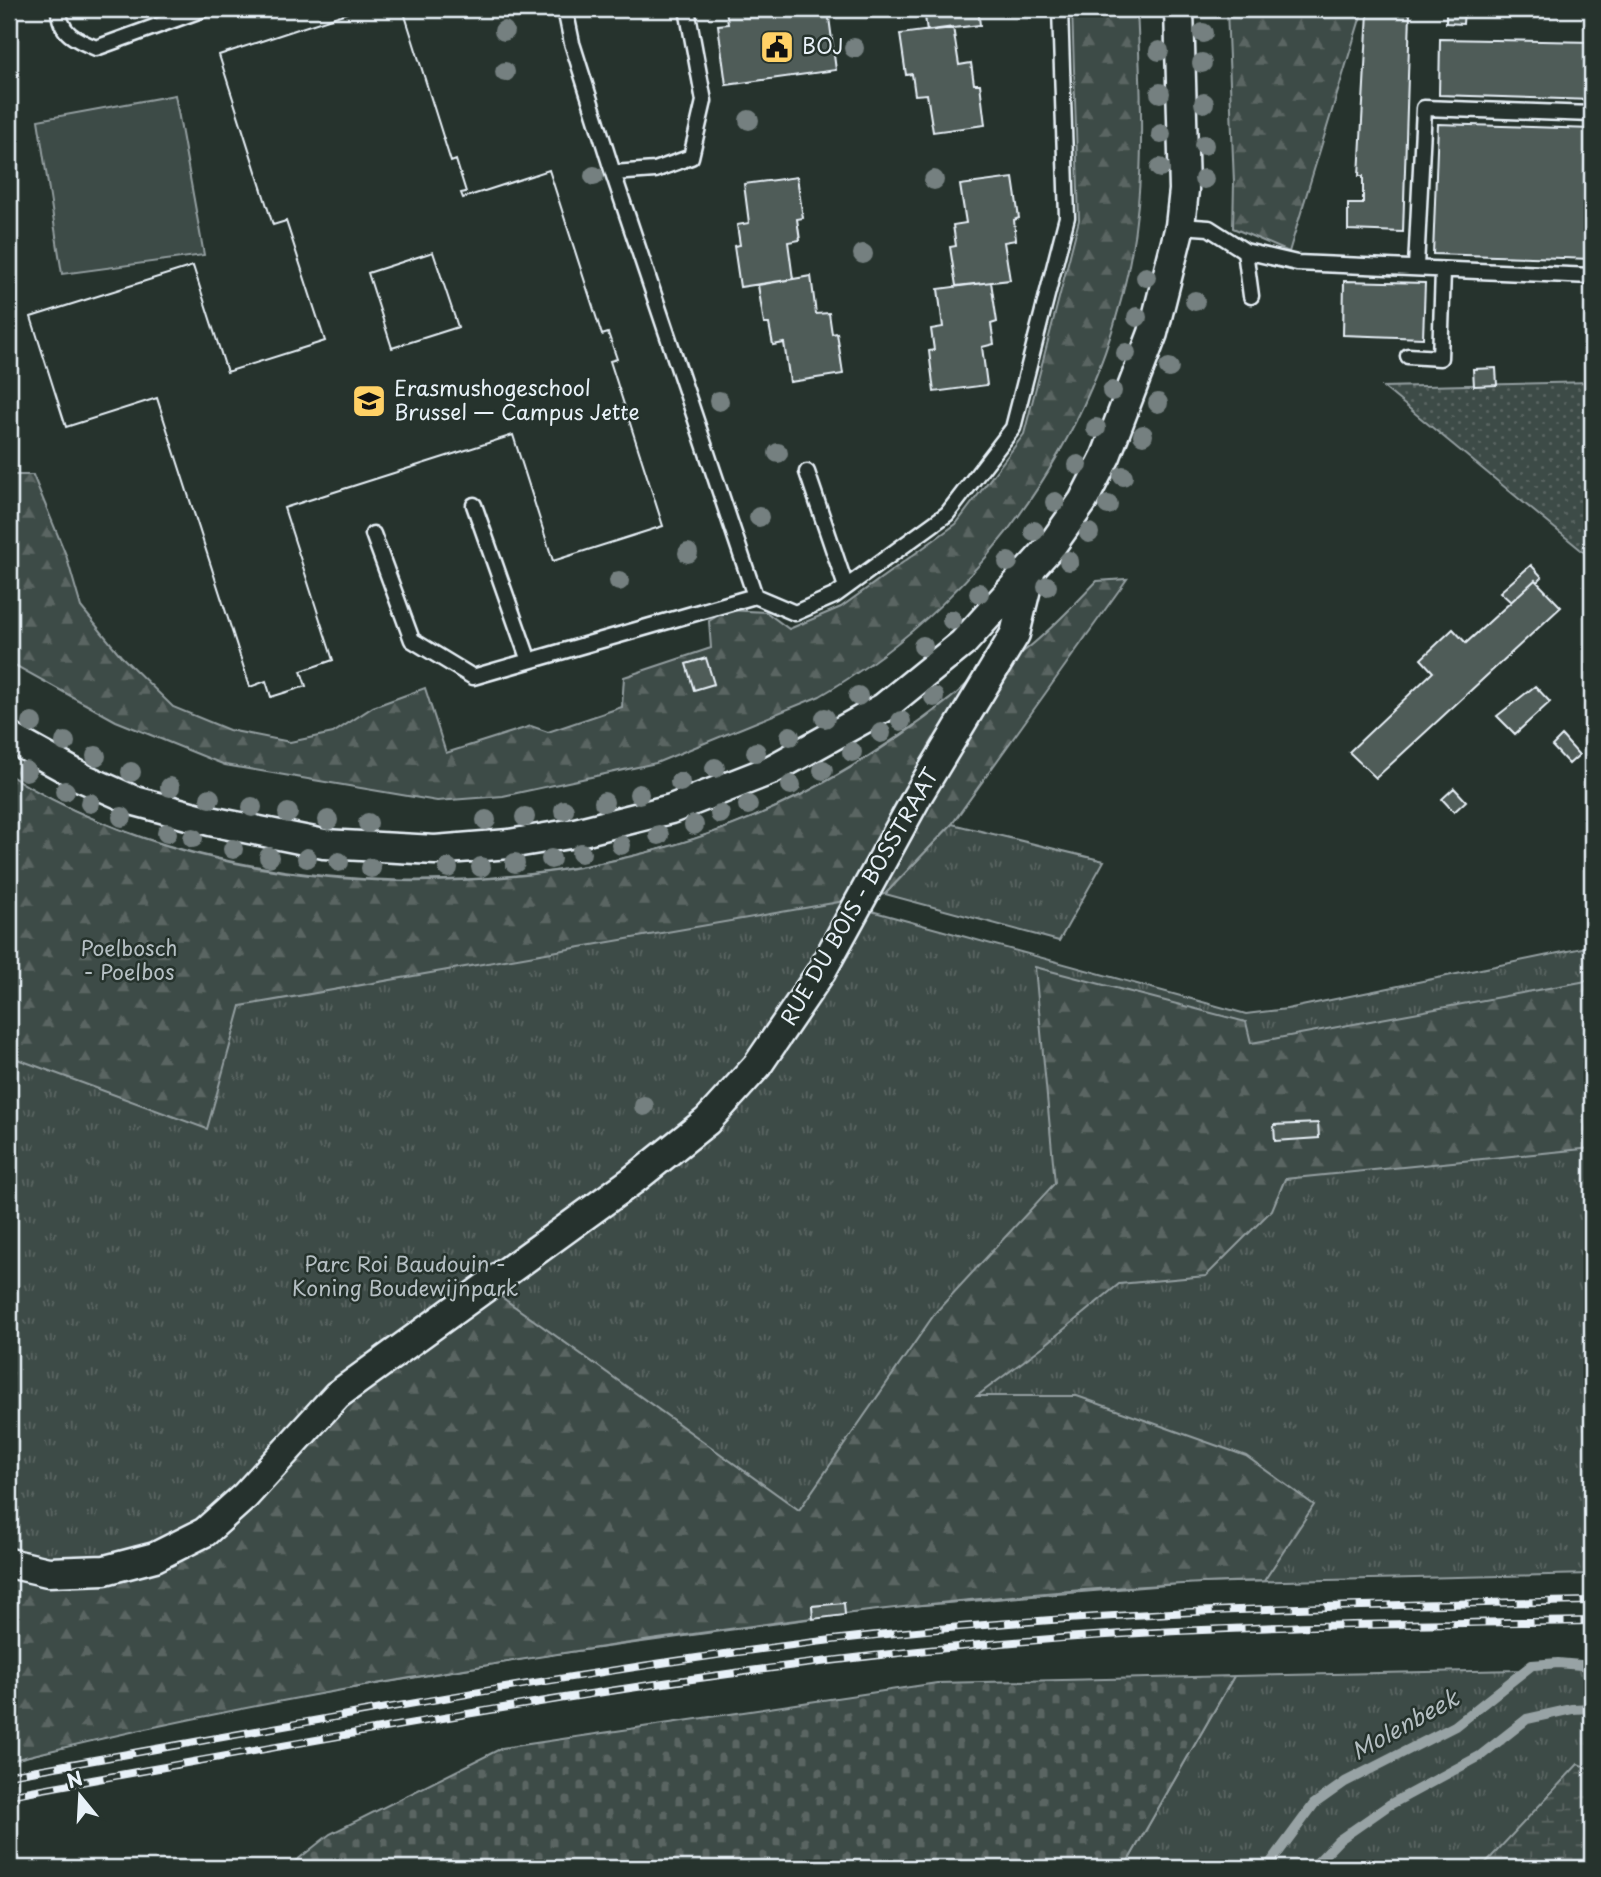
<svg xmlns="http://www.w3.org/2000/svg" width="1601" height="1877" font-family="'Playpen Sans',sans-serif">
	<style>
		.grass { fill: url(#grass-tufts); stroke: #939ea0; stroke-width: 2 }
		.forest { fill: url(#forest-firs); stroke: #939ea0; stroke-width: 2 }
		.wetland { fill: url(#wetland-marsh); stroke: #939ea0; stroke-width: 2 }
		.cemetery { fill: url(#cemetery-stones); stroke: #939ea0; stroke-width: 2 }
		.garden { fill: url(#garden-dots); stroke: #939ea0; stroke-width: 2 }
		.pitch { fill: #3e4b47; stroke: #939ea0; stroke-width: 2 }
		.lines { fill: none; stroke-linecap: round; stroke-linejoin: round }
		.stream { stroke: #98a3a5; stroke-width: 10 }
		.building { fill: #505c59; stroke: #e8f1f8; stroke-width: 2; fill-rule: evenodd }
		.service-casing { stroke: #e8f1f8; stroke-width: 19 }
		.minor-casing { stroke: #e8f1f8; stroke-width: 33 }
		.service { stroke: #26332d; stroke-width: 14 }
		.minor { stroke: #26332d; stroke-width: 28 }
		.rail-casing { stroke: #e8f1f8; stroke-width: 8 }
		.rail { stroke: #26332d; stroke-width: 5; stroke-dasharray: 16; stroke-linecap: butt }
		.tree { fill: #758080 }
		.labels { text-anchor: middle; stroke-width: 5; stroke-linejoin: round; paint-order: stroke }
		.poi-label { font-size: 21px; fill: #e8f1f8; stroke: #26332d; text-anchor: start }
		.street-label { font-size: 21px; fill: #e8f1f8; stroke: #26332d }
		.park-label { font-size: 21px; fill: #b5bfc3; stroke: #26332d }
		.water-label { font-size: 23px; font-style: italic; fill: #b3bdc0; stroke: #26332d }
	</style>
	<defs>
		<pattern id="grass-tufts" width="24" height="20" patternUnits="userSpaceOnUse" patternTransform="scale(1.75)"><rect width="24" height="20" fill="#3e4b47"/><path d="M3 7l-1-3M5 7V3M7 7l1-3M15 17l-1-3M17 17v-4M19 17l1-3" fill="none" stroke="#5a6562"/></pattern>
		<pattern id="forest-firs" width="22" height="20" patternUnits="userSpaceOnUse" patternTransform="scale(1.75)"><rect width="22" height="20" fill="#3e4b47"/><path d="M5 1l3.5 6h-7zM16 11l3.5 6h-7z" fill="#5a6562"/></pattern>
		<pattern id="wetland-marsh" width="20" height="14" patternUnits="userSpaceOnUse" patternTransform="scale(1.75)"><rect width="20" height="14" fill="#3e4b47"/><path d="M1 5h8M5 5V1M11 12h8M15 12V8" fill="none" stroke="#5a6562"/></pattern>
		<pattern id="cemetery-stones" width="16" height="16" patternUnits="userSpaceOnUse" patternTransform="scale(1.75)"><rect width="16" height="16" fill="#3e4b47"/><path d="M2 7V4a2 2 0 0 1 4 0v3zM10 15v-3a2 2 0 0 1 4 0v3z" fill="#5a6562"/></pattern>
		<pattern id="garden-dots" width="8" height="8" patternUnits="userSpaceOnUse" patternTransform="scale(1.75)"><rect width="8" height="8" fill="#3e4b47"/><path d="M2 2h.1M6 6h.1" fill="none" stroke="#5a6562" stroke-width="1.8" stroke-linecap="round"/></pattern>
	</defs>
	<rect width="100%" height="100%" fill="#26332d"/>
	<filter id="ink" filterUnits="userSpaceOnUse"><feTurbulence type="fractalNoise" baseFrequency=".0143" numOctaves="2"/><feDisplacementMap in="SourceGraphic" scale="14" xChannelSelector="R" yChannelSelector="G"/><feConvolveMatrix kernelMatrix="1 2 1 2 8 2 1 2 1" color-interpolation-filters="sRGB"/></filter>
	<g filter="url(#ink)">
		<path class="grass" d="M951 698 864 909 1246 1014 1287 1009 1592 946V1574L1191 1583 887 1608 541 1656 270 1702 140 1728 9 1761V775C228 912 571 912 799 796 853 768 903 735 951 698Z
			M952 824 1104 861 1059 941 885 894Z
			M1592 1664V1868H1124L1234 1676 1519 1670Z"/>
		<path class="forest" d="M1072 9H1137C1140 73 1144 140 1138 204 1119 407 996 594 820 696L656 763 503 796 437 801 225 765 116 721 9 662V475H33L66 555 81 607 121 656 173 707 229 730 290 742 333 733 373 707 425 688 446 753 531 726 548 732 622 707 624 677 711 648 709 621 727 610 766 612 789 629 841 607 956 524 1024 434 1079 220Z
			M1227 9H1363L1289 252 1233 228 1234 183Z
			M1127 579 952 824 885 894 241 1006 207 1129 9 1056V775C231 914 568 912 799 796 852 769 904 736 950 699 964 688 976 673 991 663 997 658 1006 662 1013 658 1034 648 1080 599 1097 581Z
			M1035 967 1246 1022 1251 1043 1592 980V1148L1285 1179 1272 1210 1206 1276 1119 1284 1045 1345 977 1396H1077L1246 1456 1314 1505 1264 1581C1049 1586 835 1613 623 1644 416 1675 211 1710 9 1761V1572L140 1569 493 1291 799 1510 936 1312 1055 1183Z"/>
		<path class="wetland" d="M1578 1764 1592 1770V1868H1481Z"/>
		<path class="cemetery" d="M1234 1676 1124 1868H287L330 1834 502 1748 937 1683Z"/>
		<path class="garden" d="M1592 382V559L1383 387Z"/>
		<path class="pitch" d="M175 95 204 255 62 274 38 120Z"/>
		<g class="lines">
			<path class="stream" d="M1262 1868 1269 1865 1314 1804 1345 1782 1455 1726 1532 1665 1558 1663 1592 1666
				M1312 1868 1339 1840 1389 1805 1480 1756 1527 1719 1572 1709 1592 1708"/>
		</g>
		<path class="building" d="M345 9H378L379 12 403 9 451 162 456 160 466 192 461 193 463 198 549 170 602 335 608 333 617 359 610 361 663 526 553 561 513 435 284 508 333 660 301 671 306 686 271 697 266 681 250 687 157 398 66 427 31 317 193 266 227 372 325 341 286 221 273 225 219 55 347 13ZM433 252 458 327 392 348 368 273Z
			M345 9H378L379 12 403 9 451 162 456 160 466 192 461 193 463 198 549 170 602 335 608 333 617 359 610 361 663 526 553 561 513 435 284 508 333 660 301 671 306 686 271 697 266 681 250 687 157 398 66 427 31 317 193 266 227 372 325 341 286 221 273 225 219 55 347 13Z
			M726 9H784L785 16 828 10 836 70 726 85 718 25 728 24Z
			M924 9H978L980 25 927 31Z
			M1446 9H1464L1463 24 1446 23Z
			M1368 12 1410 14 1403 232 1348 230V204H1363V176H1359Z
			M953 27 959 65 971 63 974 84H980L985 125 933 132 927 94 915 95 912 74 906 75 900 34Z
			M1440 39 1592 42V100L1439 95Z
			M1438 124 1592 129V259L1433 254Z
			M797 177 803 218 797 219 800 240 788 242 793 279 740 287 734 246 740 245 737 225 749 223 744 184Z
			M1013 178 1019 218 1014 220 1016 240 1004 242 1010 280 956 286 950 247 956 246 953 225 966 223 960 185Z
			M433 252 458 327 392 348 368 273Z
			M811 276 816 314 829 313 832 334 837 333 843 374 790 382 784 343 773 345 769 324H764L758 285Z
			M1344 281 1425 283 1423 338 1343 335Z
			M991 282 997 322 991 324 994 344 982 347 987 385 934 392 929 351 934 350 931 329 943 327 938 289Z
			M1496 368 1497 385 1474 386 1473 369Z
			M1531 565 1542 577 1537 582 1535 580 1511 602 1500 592Z
			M1535 580 1561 607 1376 778 1349 752 1433 672 1421 659 1453 629 1466 643Z
			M706 658 714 684 694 690 686 664Z
			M1535 686 1550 702 1515 734 1497 716Z
			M1562 736 1579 755 1569 764 1552 746Z
			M1454 788 1466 801 1454 812 1442 799Z
			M1318 1123 1319 1138 1275 1141 1274 1125Z
			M844 1603 845 1615 813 1619 812 1606Z"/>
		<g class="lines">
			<g class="service-casing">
				<path id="service" d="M59 9C59 33 76 40 96 48L204 9
					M613 173 655 170 691 157 704 101 687 9
					M1180 226 1209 228 1245 251 1251 296
					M1245 251 1297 263 1592 276
					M1416 267 1424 108 1592 114
					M1408 356 1440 358 1443 271
					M807 472 846 587
					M474 505 529 661
					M373 534 412 640 473 677 755 596 613 173 572 43 565 9
					M755 596 795 613 834 596 947 514 1013 428 1067 217 1060 9"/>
			</g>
			<g class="minor-casing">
				<path id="minor" d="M9 737 83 778 135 801 210 821 324 844 435 850 509 844 575 833 671 809 771 770 883 708 963 643 1052 545 1083 501 1106 456 1153 333 1180 226 1184 190 1179 9
					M9 1563 48 1572 105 1570 155 1557 205 1532 245 1496 337 1395 632 1181 707 1121 757 1066 821 972 918 795 1015 634 1031 568"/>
			</g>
			<use href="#service" class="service"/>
			<use href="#minor" class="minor"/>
			<g class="rail-casing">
				<path id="rail" d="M9 1775C267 1730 524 1680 784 1646 1052 1611 1322 1606 1592 1601
					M9 1795C351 1734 693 1667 1039 1640 1223 1625 1408 1624 1592 1621"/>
			</g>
			<use href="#rail" class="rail"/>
		</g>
		<g class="tree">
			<circle cx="504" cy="31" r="10"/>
			<circle cx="1203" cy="33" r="10"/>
			<circle cx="854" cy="48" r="10"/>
			<circle cx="1159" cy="51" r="10"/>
			<circle cx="1202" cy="63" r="10"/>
			<circle cx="505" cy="72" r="10"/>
			<circle cx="1160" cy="93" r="10"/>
			<circle cx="1204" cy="103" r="10"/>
			<circle cx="749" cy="120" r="10"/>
			<circle cx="1161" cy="134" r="10"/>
			<circle cx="1204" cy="145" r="10"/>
			<circle cx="1160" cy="168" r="10"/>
			<circle cx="594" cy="176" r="10"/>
			<circle cx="1204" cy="179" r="10"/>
			<circle cx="934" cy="180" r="10"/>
			<circle cx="863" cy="254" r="10"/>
			<circle cx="1146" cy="277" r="10"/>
			<circle cx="1195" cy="301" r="10"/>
			<circle cx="1137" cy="317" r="10"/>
			<circle cx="1126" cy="353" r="10"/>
			<circle cx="1169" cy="368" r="10"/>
			<circle cx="1112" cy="391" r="10"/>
			<circle cx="719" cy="401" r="10"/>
			<circle cx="1158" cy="403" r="10"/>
			<circle cx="1096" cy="428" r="10"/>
			<circle cx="1143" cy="435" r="10"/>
			<circle cx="778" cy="453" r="10"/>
			<circle cx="1078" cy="465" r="10"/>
			<circle cx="1123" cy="476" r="10"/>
			<circle cx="1055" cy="502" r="10"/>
			<circle cx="1108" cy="505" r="10"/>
			<circle cx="759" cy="517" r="10"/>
			<circle cx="1034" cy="531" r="10"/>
			<circle cx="1089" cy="533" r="10"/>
			<circle cx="688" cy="553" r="10"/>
			<circle cx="1069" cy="561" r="10"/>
			<circle cx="1008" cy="562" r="10"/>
			<circle cx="619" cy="581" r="10"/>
			<circle cx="1047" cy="586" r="10"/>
			<circle cx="979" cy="593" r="10"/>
			<circle cx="952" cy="620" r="10"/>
			<circle cx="923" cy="646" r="10"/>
			<circle cx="858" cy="696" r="10"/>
			<circle cx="934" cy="697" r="10"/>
			<circle cx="825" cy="718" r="10"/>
			<circle cx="901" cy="721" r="10"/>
			<circle cx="32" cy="723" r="10"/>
			<circle cx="881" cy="733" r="10"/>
			<circle cx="790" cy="736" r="10"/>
			<circle cx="65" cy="742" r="10"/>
			<circle cx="756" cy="752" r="10"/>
			<circle cx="852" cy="752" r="10"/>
			<circle cx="96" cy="756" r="10"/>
			<circle cx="715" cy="768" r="10"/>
			<circle cx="823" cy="770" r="10"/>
			<circle cx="26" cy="771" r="10"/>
			<circle cx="131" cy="772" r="10"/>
			<circle cx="680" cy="782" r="10"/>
			<circle cx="791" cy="785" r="10"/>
			<circle cx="170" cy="787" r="10"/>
			<circle cx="65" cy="791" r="10"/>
			<circle cx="639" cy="794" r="10"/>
			<circle cx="210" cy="798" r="10"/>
			<circle cx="604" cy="802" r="10"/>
			<circle cx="90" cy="803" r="10"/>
			<circle cx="748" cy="805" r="10"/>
			<circle cx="252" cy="807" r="10"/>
			<circle cx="564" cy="810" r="10"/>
			<circle cx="288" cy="813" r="10"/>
			<circle cx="720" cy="814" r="10"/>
			<circle cx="122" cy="817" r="10"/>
			<circle cx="525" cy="817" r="10"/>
			<circle cx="328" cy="820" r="10"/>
			<circle cx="486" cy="820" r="10"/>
			<circle cx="368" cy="823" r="10"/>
			<circle cx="694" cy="825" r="10"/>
			<circle cx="167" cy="833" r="10"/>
			<circle cx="659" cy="835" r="10"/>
			<circle cx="193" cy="838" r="10"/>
			<circle cx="621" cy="845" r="10"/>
			<circle cx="233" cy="849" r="10"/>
			<circle cx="581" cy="853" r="10"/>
			<circle cx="269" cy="857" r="10"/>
			<circle cx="307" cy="858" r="10"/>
			<circle cx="551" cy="859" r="10"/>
			<circle cx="339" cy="862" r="10"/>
			<circle cx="515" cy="863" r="10"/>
			<circle cx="481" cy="867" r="10"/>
			<circle cx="371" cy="868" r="10"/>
			<circle cx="448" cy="868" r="10"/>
			<circle cx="644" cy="1106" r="10"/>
		</g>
	</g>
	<defs>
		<g id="civic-square" transform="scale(1.75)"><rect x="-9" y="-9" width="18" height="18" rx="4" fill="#ffd166" stroke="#26332d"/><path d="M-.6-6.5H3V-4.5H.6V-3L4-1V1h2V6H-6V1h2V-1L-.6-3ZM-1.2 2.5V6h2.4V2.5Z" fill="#111"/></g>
		<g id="university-square" transform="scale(1.75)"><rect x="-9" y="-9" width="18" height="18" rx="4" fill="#ffd166" stroke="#26332d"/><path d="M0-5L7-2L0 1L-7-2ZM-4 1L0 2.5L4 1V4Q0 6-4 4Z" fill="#111"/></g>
	</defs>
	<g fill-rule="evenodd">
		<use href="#civic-square" x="777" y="47"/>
		<use href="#university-square" x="369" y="401"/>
	</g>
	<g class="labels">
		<g class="poi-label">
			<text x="802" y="54">BOJ</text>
			<text x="394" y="396">Erasmushogeschool<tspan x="394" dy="24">Brussel — Campus Jette</tspan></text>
		</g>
		<g class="street-label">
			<text transform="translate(860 897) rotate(-60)" y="7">RUE DU BOIS - BOSSTRAAT</text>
		</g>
		<g class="park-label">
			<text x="129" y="956">Poelbosch<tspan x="129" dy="24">- Poelbos</tspan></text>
			<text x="405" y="1272">Parc Roi Baudouin -<tspan x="405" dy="24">Koning Boudewijnpark</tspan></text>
		</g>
		<g class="water-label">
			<text transform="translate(1405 1725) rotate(-29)" y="8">Molenbeek</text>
		</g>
	</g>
	<rect width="1601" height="1877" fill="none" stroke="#26332d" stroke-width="35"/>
	<rect x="18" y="18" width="1566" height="1842" fill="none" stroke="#e8f1f8" stroke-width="2.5" filter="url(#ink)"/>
	<g transform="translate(80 1796) rotate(342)" stroke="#26332d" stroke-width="5" paint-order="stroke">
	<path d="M0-5L12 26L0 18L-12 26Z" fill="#e8f1f8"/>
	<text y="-10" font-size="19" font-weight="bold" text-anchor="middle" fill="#e8f1f8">N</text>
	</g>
</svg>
